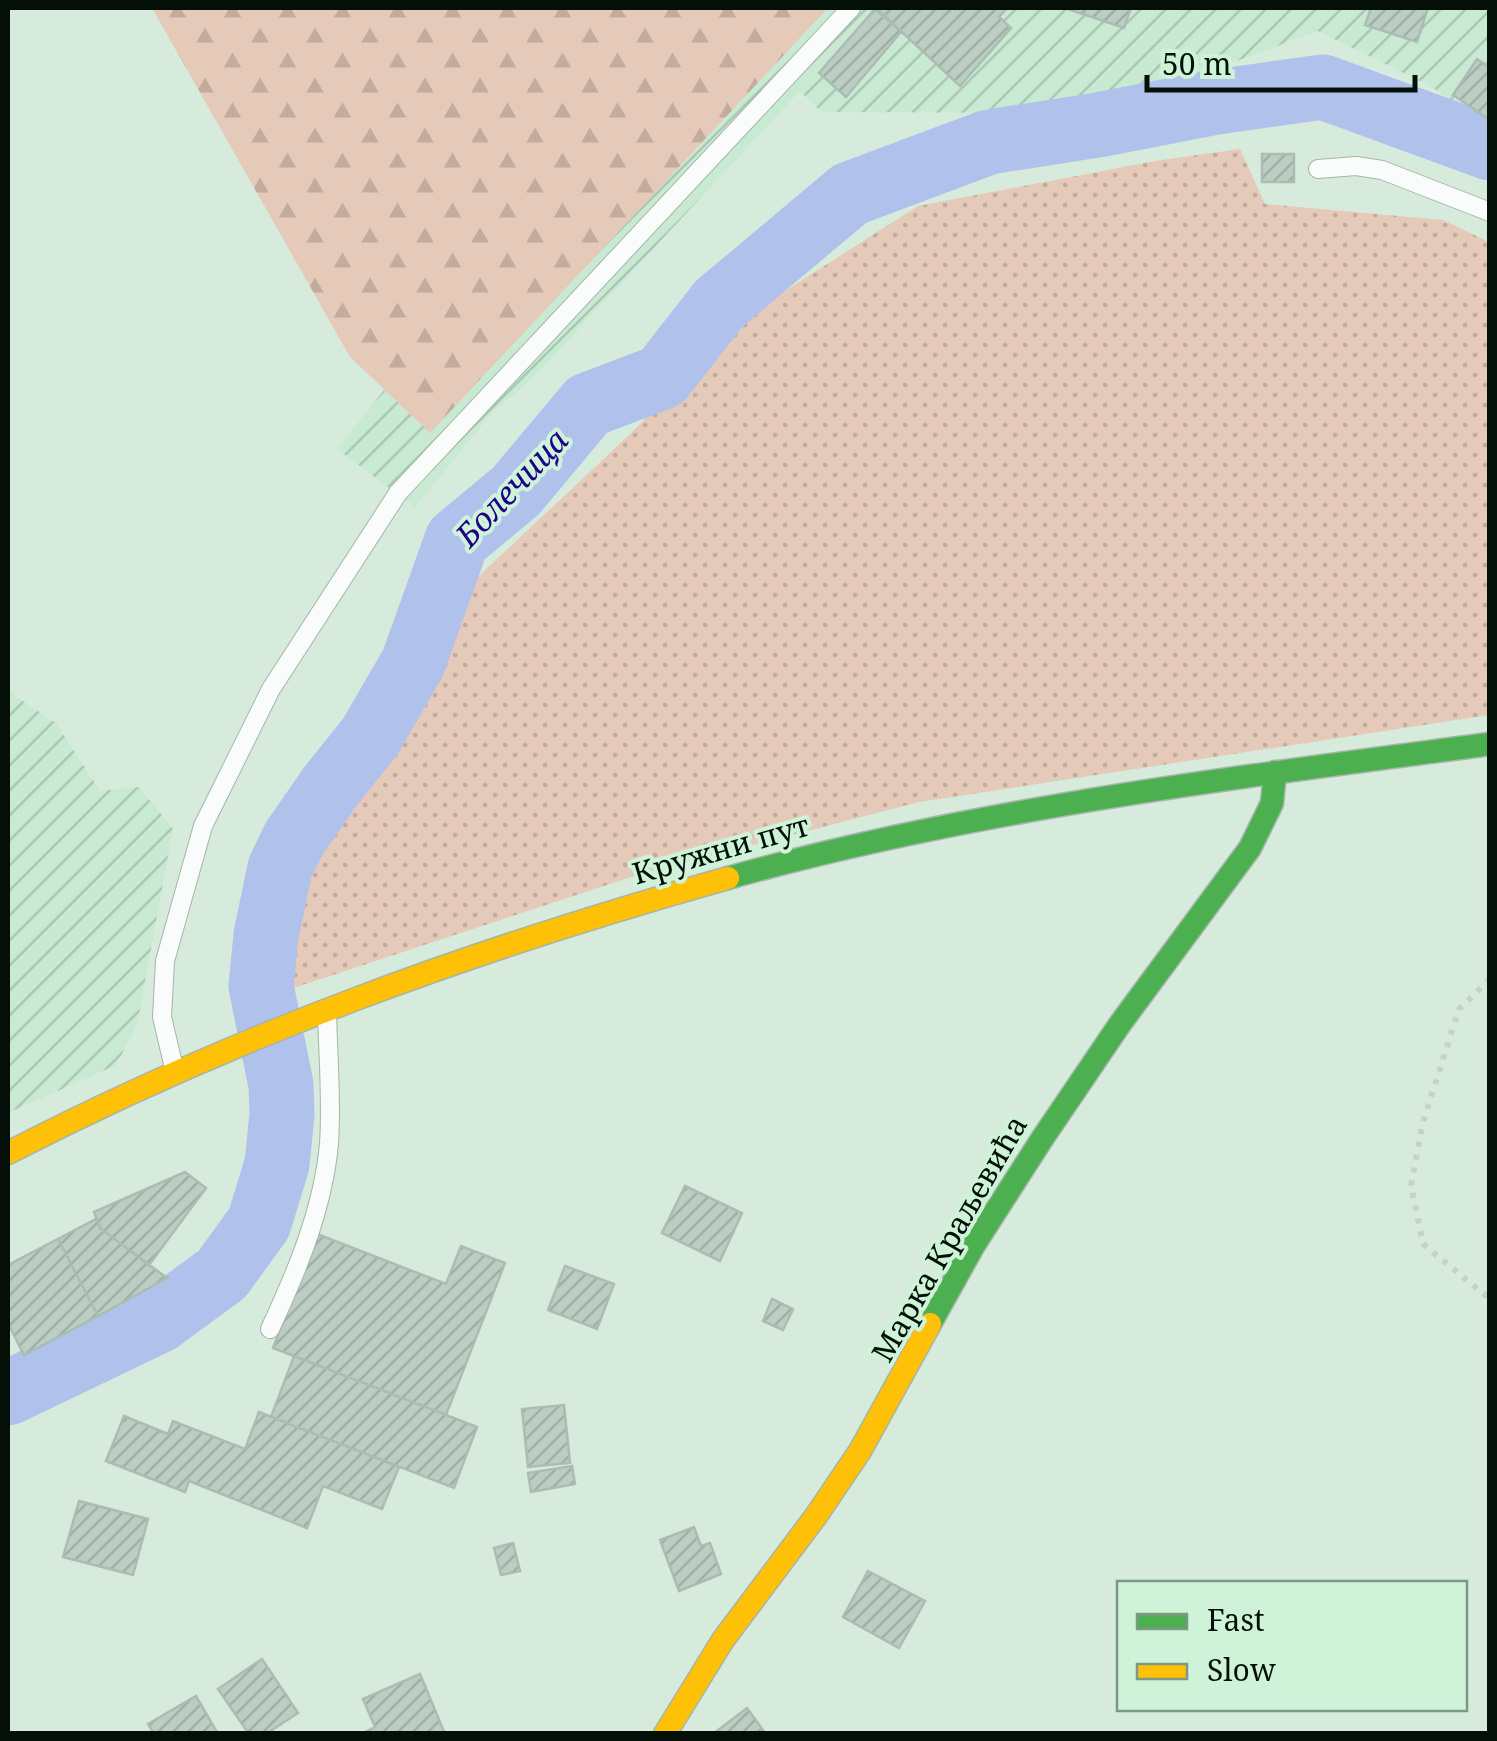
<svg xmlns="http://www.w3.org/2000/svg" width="1497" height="1741" font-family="'Noto Serif',serif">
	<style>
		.industrial { fill: url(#industrial-furrows) }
		.grass { fill: url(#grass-dots) }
		.forest { fill: url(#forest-firs) }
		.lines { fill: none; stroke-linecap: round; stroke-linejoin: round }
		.river { stroke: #b0c2eb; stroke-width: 65 }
		.building { fill: url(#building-hatch); stroke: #abbdb3; stroke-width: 2.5 }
		.lane-casing { stroke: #a5b5aa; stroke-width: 20 }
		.fast-casing { stroke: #a5b5aa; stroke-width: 25 }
		.slow-casing { stroke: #a5b5aa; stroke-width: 25 }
		.path { stroke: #c9d0cb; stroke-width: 6; stroke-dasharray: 5 8; stroke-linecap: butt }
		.lane { stroke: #f9fcfa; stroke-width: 18 }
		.fast { stroke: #4caf50; stroke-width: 22 }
		.slow { stroke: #ffc107; stroke-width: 22 }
		.labels { text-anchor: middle; stroke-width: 8; stroke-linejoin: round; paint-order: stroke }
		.street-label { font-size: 30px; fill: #041007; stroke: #cef3d8 }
		.water-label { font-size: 32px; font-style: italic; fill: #1d0189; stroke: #cef3d8 }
	</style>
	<defs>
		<pattern id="industrial-furrows" width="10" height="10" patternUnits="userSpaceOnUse" patternTransform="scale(2.5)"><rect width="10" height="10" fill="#c9ead2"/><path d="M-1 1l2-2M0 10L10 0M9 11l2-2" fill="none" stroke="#abc8b3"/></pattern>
		<pattern id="grass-dots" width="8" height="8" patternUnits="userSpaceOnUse" patternTransform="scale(2.5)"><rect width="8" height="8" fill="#e5c9b9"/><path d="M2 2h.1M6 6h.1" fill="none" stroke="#c3ac9e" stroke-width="1.8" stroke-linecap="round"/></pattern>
		<pattern id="forest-firs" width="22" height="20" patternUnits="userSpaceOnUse" patternTransform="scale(2.5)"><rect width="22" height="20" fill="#e5c9b9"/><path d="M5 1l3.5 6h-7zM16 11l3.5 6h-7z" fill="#c3ac9e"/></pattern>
		<pattern id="building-hatch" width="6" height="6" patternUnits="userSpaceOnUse" patternTransform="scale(2.5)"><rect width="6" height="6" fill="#bccec4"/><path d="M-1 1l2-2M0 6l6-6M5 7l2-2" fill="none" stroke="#a0b0a7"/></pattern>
	</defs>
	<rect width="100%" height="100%" fill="#d6ebdc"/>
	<path class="industrial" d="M828 8H1489V125L1432 87 1318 31 1215 69 1033 113 821 112 800 91 532 379 492 413 415 507 337 449 384 390 430 432Z
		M8 691 56 723 100 791 139 787 173 829 137 1025 116 1065 8 1113Z"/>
	<path class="grass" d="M1240 149 1265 204 1443 220 1489 242V715L919 802 634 876 272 995 313 859 398 744 448 605 627 437 749 314 918 206 1155 161Z"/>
	<path class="forest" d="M152 8H828L430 433 350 357Z"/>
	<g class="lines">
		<path class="river" d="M8 1393 158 1321 222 1274 259 1223 277 1164 282 1114 281 1085 261 986 266 935 280 868 294 839 330 787 370 737 413 663 457 540 516 491 588 405 662 377 719 304 850 194 989 142 1098 125 1216 102 1323 87 1490 148"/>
	</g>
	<path class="building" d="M876 8H1007L999 17 1011 28 960 86Z
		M1065 8H1131L1124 28Z
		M1371 8H1428L1417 42 1365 25Z
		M875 9 901 32 846 97 819 73Z
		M1477 59 1490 68V120L1453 95Z
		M1262 154H1294V182H1262Z
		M185 1172 206 1188 149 1265 101 1229 94 1212Z
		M685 1186 742 1213 720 1261 662 1233Z
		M96 1219 101 1229 167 1278 98 1316 58 1239Z
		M317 1234 446 1284 461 1246 505 1263 446 1415 273 1348Z
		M58 1239 98 1316 24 1355 8 1323V1265Z
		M565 1266 614 1284 597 1329 548 1310Z
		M772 1299 793 1309 783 1330 763 1321Z
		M294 1356 477 1427 454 1488 271 1417Z
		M564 1405 570 1463 528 1467 522 1409Z
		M259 1412 399 1467 382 1509 323 1486 307 1528 189 1481 185 1492 106 1461 124 1416 168 1434 173 1421 245 1449Z
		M572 1466 575 1484 531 1492 528 1473Z
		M79 1501 148 1519 133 1575 63 1557Z
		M694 1527 701 1546 710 1543 721 1574 679 1591 660 1540Z
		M513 1543 520 1571 501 1575 494 1548Z
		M868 1571 925 1601 899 1648 843 1617Z
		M262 1659 298 1713 266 1734H249L218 1689Z
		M420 1674 445 1734H361L375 1727 363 1699Z
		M196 1696 218 1734H154L148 1724Z
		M747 1708 766 1734H713Z"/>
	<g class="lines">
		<g class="lane-casing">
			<path id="lane" d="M1318 169 1356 166 1382 170 1490 212
				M174 1068 162 1017 165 961 203 826 271 689 398 493 851 8
				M270 1329C297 1271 323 1209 329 1144 332 1101 328 1055 327 1012"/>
		</g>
		<g class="fast-casing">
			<path id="fast" d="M728 878C977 808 1234 778 1490 744
				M930 1324 974 1245 1042 1139 1120 1024 1250 848 1272 803 1275 772"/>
		</g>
		<g class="slow-casing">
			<path id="slow" d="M8 1153C238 1034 479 948 728 878
				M665 1734 723 1640 816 1516 860 1451 930 1324"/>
		</g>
		<path class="path" d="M1490 979 1459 1009 1423 1122 1411 1185 1423 1244 1490 1299"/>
		<use href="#lane" class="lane"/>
		<use href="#fast" class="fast"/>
		<use href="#slow" class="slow"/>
	</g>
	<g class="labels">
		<g class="street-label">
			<text transform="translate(721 850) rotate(-16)" y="10">Кружни пут</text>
			<text transform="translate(950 1239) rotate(-60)" y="10">Марка Краљевића</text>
		</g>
		<g class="water-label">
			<text transform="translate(512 488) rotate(-47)" y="11">Болечица</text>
		</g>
	</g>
	<rect width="1497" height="1741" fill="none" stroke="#041007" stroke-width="20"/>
	<rect x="1117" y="1581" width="350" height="130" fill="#cef3d8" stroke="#7d9884" stroke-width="2.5"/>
	<rect x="1137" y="1614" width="50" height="15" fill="#4caf50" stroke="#7d9884" stroke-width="2.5"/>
	<text x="1207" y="1631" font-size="30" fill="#041007">Fast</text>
	<rect x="1137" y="1664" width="50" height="15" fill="#ffc107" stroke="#7d9884" stroke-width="2.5"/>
	<text x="1207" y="1681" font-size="30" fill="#041007">Slow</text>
	<path d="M1147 75v15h268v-15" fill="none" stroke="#041007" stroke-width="5"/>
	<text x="1162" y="75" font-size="30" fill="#041007" stroke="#cef3d8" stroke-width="8" paint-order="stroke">50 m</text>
</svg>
